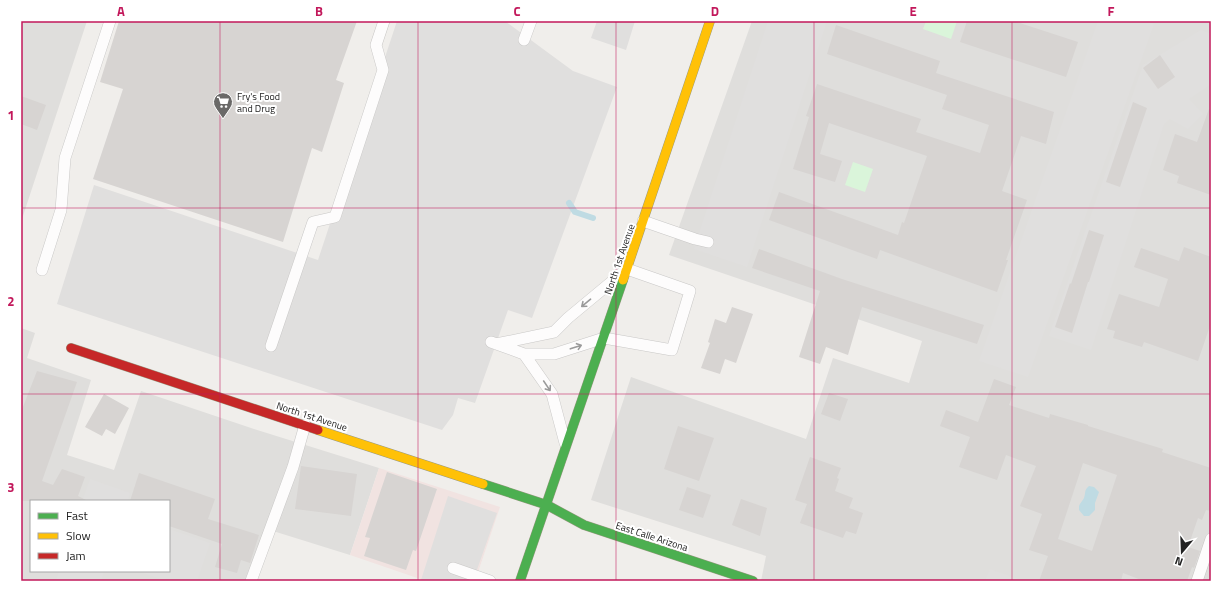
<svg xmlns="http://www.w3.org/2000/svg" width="1232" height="602" font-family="'Titillium Web',sans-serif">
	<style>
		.residential { fill: #dfdedc; fill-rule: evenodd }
		.commercial { fill: #f1e3e1 }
		.park { fill: #daf5da }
		.parking { fill: #e0dfde }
		.water { fill: #bfdbe3 }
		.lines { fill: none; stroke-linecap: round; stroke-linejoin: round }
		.stream { stroke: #bfdbe3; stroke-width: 6 }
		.building { fill: #d7d4d2; fill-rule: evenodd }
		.lane-casing { stroke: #c9c8c7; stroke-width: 12 }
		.fast-casing { stroke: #999a82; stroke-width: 10 }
		.slow-casing { stroke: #999a82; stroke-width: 10 }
		.jam-casing { stroke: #999a82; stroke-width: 10 }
		.lane { stroke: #fdfcfc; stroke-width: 11 }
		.fast { stroke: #4caf50; stroke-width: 9 }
		.slow { stroke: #ffc107; stroke-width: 9 }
		.jam { stroke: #c62828; stroke-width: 9 }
		.oneway { stroke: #9a9a9a }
		.grid { fill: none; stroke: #c2185b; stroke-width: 1; stroke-opacity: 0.55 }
		.labels { text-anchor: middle; stroke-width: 4; stroke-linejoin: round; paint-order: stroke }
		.poi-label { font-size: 10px; fill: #222; stroke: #fff; text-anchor: start }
		.street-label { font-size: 10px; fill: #222; stroke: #fff }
		.neatline { fill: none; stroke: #c2185b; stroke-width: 1.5 }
		.grid-label { font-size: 13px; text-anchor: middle; font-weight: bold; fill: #c2185b }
	</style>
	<rect width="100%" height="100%" fill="#f0eeeb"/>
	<path class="residential" d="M21 21H87L21 222Z
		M752 21H1204L1211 23V581H761L766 556 591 500 631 377 806 439 833 358 909 383 922 341 669 255Z
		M21 328 35 333 27 358 91 380 67 455 114 470 141 391 254 429 379 468 350 555 273 531 255 581H21ZM31 501H169V571H31Z"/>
	<path class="commercial" d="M379 468 500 507 475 581H426L350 555Z"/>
	<path class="park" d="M926 21H957L951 39 923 29Z
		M853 162 873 169 865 192 845 185Z"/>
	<path class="parking" d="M397 21H505L573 71 617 87 532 318 508 310 475 403 458 398 453 415 442 430 57 304 94 185 318 260Z
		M597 21H635L626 50 591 38Z
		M768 21H827L747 267 694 249Z
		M1098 21H1146L1154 24 1028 377 979 361Z
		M1201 30 1211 34V84L1189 99 1203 114 1188 129 1170 119 1164 124 1091 350 1049 336 1143 65Z
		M90 479 130 493 128 501H82Z
		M448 496 497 513 473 581H423L421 580Z
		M169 529 210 543 197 581H167L137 571H169Z
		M990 569 1024 581H985Z
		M59 571H104L101 581H56Z"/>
	<path class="water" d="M1089 486 1094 487 1099 492 1095 503V510L1089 516H1084L1079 510V506C1080 503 1083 500 1084 498 1086 492 1084 490 1089 486Z"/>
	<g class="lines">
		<path class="stream" d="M569 203 575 212 593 218"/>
	</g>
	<path class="building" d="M119 21H357L336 80 344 83 322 152 312 148 283 242 93 179 123 89 100 82Z
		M967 21H1014L1078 42 1066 77 960 42Z
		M836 25 940 61 936 73 1054 112 1046 144 1021 136 1002 191 1027 200 1006 260H1008L997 292 880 250 877 259 769 220 779 192 898 235 902 222 904 223 927 156 829 123 820 154 842 161 835 182 793 169 809 117 806 116 817 84 921 119 916 132 980 153 989 125 942 109 947 95 827 54Z
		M1160 55 1175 77 1158 89 1143 68Z
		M21 96 46 105 37 130 21 124Z
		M1133 102 1147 108 1120 187 1106 182Z
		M1209 109 1211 110V195L1177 183 1179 176 1163 170 1175 134 1197 142Z
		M1089 230 1104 235 1089 282H1088L1072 333 1055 327 1070 283 1071 284Z
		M1184 247 1211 257V323L1198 361 1144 342 1142 347 1113 338 1115 331 1107 329 1119 294 1159 307 1168 279 1134 267 1141 248 1179 261Z
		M759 249 842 279 984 325 977 344 862 307 848 355 826 347 820 364 799 357 820 291 752 268Z
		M732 307 753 314 736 363 725 359 720 374 701 368 710 343 708 342 715 319 726 323Z
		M37 371 77 382 42 481 53 485 62 469 85 477 78 496 88 501H21V412Z
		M994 379 1016 387 1009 405 1049 418 1050 414 1088 425V426L1163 449 1162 452 1211 468V511L1206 510 1202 520 1198 518 1188 547 1200 551 1194 568 1192 567 1187 581H1144L1123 573 1121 581H1039L1048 556 1029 550 1042 514 1020 506 1036 466 1006 455 997 480 959 467 970 437 940 426 946 410 978 422ZM1083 463 1117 475 1092 551 1058 539Z
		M829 393 848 399 840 421 821 414Z
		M104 394 129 408 115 434 106 429 102 436 85 427Z
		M678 426 714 438 699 481 664 469Z
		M810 457 841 468 837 478 839 479 835 491 853 498 849 508 863 513 856 534 846 531 843 538 800 523 807 504 795 500Z
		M301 466 357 474 351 516 295 509Z
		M387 472 437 489 416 551 413 550 406 570 364 556 370 538 365 537Z
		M139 473 215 499 208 519 259 535 250 563 241 560 237 573 215 567 222 544 169 526V501H130Z
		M687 487 711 495 703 518 679 510Z
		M741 499 767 508 760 536 732 525Z"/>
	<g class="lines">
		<g class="lane-casing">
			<path id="lane" d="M524 40 531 21
				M643 221 695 239 708 242
				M42 270 61 210 65 158 110 21
				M491 342 524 354H554L604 338 672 350 690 291 627 269 568 318 554 332 496 344
				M271 346 313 222 335 217 383 70 376 45 384 21
				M524 354 552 394 565 443
				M453 568 490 581
				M251 581 293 467 305 425
				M1197 581 1211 539"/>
		</g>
		<g class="fast-casing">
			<path id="fast" d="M483 484 547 505 584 525 753 581
				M520 581 623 280"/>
		</g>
		<g class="slow-casing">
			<path id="slow" d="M623 280 710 21
				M318 430 483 484"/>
		</g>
		<g class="jam-casing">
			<path id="jam" d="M71 348 318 430"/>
		</g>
		<use href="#lane" class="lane"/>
		<use href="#fast" class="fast"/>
		<use href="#slow" class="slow"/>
		<use href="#jam" class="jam"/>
	</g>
	<defs><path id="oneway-shaft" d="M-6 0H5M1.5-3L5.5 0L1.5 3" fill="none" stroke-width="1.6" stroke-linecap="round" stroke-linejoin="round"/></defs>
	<g class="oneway">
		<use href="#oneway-shaft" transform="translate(586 303) rotate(140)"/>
		<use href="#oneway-shaft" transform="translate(576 347) rotate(-18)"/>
		<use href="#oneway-shaft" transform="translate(547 386) rotate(56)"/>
	</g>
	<path class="grid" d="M220 21V581M418 21V581M616 21V581M814 21V581M1012 21V581M21 208H1211M21 394H1211"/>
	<defs>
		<g id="supermarket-pin" transform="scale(1)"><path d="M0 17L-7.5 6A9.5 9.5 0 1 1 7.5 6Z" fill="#6a6968" stroke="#fff"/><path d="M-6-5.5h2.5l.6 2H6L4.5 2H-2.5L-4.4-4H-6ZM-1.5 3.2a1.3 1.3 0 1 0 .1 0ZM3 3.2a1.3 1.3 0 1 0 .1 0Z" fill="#fff"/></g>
	</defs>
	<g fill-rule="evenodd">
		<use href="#supermarket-pin" x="223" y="102"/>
	</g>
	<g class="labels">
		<g class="poi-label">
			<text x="237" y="100">Fry's Food<tspan x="237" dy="12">and Drug</tspan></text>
		</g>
		<g class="street-label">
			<text transform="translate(619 259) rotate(-71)" y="4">North 1st Avenue</text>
			<text transform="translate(312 416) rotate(18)" y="4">North 1st Avenue</text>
			<text transform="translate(652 536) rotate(18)" y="4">East Calle Arizona</text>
		</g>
	</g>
	<rect width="1232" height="602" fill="none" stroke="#ffffff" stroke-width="44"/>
	<rect x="30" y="500" width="140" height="72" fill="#ffffff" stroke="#a7a7a7"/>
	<rect x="38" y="513" width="20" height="6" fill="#4caf50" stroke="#a7a7a7"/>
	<text x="66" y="520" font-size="12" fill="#222222">Fast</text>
	<rect x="38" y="533" width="20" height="6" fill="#ffc107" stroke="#a7a7a7"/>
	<text x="66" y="540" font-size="12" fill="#222222">Slow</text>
	<rect x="38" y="553" width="20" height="6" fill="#c62828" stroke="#a7a7a7"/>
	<text x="66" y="560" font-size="12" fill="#222222">Jam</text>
	<g transform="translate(1182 552) rotate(199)" stroke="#ffffff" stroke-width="3" paint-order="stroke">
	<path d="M0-3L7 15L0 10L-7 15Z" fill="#222222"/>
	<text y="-6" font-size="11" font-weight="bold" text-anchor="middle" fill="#222222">N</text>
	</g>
	<rect x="22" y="22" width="1188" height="558" class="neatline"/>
	<g class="grid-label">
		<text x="121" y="16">A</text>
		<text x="319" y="16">B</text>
		<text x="517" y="16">C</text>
		<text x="715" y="16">D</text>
		<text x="913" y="16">E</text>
		<text x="1111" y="16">F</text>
		<text x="11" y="120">1</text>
		<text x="11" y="306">2</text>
		<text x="11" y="492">3</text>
	</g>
</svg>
